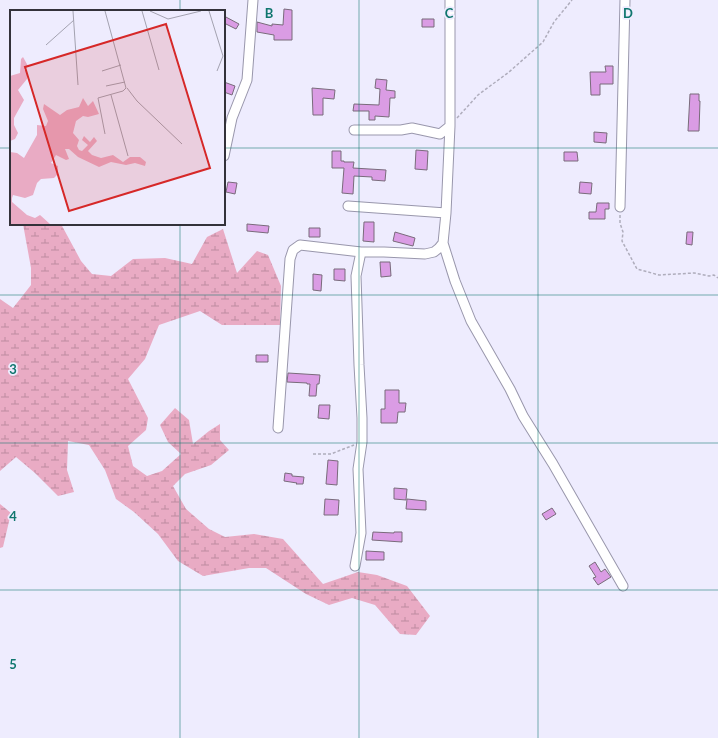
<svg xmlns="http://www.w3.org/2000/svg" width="718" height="738" font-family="Lato,sans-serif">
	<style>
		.wetland { fill: url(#wetland-marsh) }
		.building { fill: #da9ce4; stroke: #796b7b }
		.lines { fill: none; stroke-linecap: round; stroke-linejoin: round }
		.minor-casing { stroke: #9997ac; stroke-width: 11 }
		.path { stroke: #afadbc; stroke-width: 1.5; stroke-dasharray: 3 2; stroke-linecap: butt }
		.minor { stroke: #fff; stroke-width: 9 }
		.grid { fill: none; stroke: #0f766e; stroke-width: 1; stroke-opacity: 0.55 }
		.inset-road { fill: none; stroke: #a3a2b0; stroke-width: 1 }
		.view { fill: #d62828; fill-opacity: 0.15; stroke: #d62828; stroke-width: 2 }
		.inset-edge { fill: none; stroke: #33323a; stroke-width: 2 }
		.grid-label { font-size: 13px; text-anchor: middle; font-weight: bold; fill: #0f766e; stroke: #eeecfe; stroke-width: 3.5; stroke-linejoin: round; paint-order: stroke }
	</style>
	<defs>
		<pattern id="wetland-marsh" width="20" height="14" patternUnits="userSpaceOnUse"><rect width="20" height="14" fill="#e9abc4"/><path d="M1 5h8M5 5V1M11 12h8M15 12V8" fill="none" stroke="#bd8ca0"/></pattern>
	</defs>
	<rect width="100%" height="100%" fill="#eeecfe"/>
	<path class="wetland" d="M23 224H61L81 261 92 274 111 276 133 259 165 258 192 264 207 237 223 229 237 273 257 251 268 255 281 286 280 325H222L200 311 159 325 145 359 128 379 148 418 146 430 128 446 133 466 147 476 162 471 181 454 168 442 160 425 175 408 189 420 193 444 209 431 220 424V440L229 450 211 465 185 474 173 486 186 509 209 529 225 537 254 534 283 539 323 584 358 572 377 575 407 586 430 616 416 635 400 634 375 605 352 598 329 605 306 594 266 568H249L203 576 178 561 158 534 134 512 116 499 105 470 89 445 68 441 67 470 74 492 58 496 35 473 16 457 0 471V299L13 308 31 285V268Z
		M0 504 11 513 3 547 0 548Z"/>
	<path class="building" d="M284 9 292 10V40H274V35L257 32V22L272 26V24L283 25Z
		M224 16 239 24 236 29 224 23Z
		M422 19H434V27H422Z
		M605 66H613V84H600V95H591L590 72H606Z
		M376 79 387 80 386 90 395 91V98H390L389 117 375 116V120H369V111H353L354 104 379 105 380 89 375 88Z
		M224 82 235 86 232 95 224 92Z
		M312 88 335 90 334 99 323 98V115H313Z
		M690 94H699V101H700L699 131H688Z
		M594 132 607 133 606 143 594 142Z
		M416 150 428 151 427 170 415 169Z
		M332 151H341V161H344V162H354L353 168 386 170 385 181 372 180V177L354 176 353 194 342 193 344 168H332Z
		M564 152H577L578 161H564Z
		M228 182 237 183 235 194 226 192Z
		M580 182 592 183 591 194 579 193Z
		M597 203H609V209H605V219H589V212H596Z
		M364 222H374V242L363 241Z
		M247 224 269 226 268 233 247 231Z
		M309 228H320V237H309Z
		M395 232 415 238 413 246 393 241Z
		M687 232H693L692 245 686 244Z
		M380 262H390L391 276 381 277Z
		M334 269H345V281L334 280Z
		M313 274 322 275 321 291 313 290Z
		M256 355H268V362H256Z
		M288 373 320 375 319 384H317L316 396H309L310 384H307V383L287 382Z
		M385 390H399V403H406L405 412H398L397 423H381V409H385Z
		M319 405H330L329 419 318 418Z
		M328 460 338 461 337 485 326 484Z
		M285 473 292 474V476L304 477 303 484H296L297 483 284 481Z
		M394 488 407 489 406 500 394 499Z
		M325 499 339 500 338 515H324Z
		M407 499 426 501V510L406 509Z
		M552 508 556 514 546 520 542 514Z
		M373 532 394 533V532H402V542L372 540Z
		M366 551 384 552V560H366Z
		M595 562 601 572 605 569 611 577 598 585 593 578 596 577 589 566Z"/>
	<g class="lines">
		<g class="minor-casing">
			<path id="minor" d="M354 130H401L412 128 440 134 450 126
				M224 156 232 118 247 80 253 0
				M348 206 446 213
				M620 207 625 0
				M443 243 455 281 471 321 510 389 523 416 553 464 623 586
				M278 428 290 259 293 250 300 245 361 252H384L425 254 434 252 439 248 443 243 446 213 450 126V0
				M355 566 361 533 358 469 362 442V418L359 365 356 276 361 252"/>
		</g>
		<path class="path" d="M457 118 478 95 509 72 543 42 554 22 572 0
			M620 215V223L623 232 622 241 637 269 659 275 694 273 709 276 714 275 718 278
			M313 454H331L341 450 354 445"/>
		<use href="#minor" class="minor"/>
	</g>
	<path class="grid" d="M180 0V11M359 0V738M538 0V738M0 148H11M224 148H718M180 224V738M0 295H718M0 443H718M0 590H718"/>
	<g transform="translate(10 10)">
		<rect width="215" height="215" fill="#eeecfe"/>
		<path d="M13 47 18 56 14 60H17V69L8 80 14 90 4 108V115L8 123 5 129 0 131V66L10 63 11 49ZM73 88 78 96 83 91 89 104 78 107 73 106 66 111 63 123 69 130 67 136 69 140 72 141 78 135 72 130 74 126 80 132 84 127 87 131 78 141 82 145 91 148 103 145 113 152 120 147H130L136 152 135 156 125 153 116 155 101 152 89 157 68 147 59 139H55L59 149 56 150 46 145 41 153 48 156V164L44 168 31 169 27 173 23 185 15 188 3 185 2 188V192L17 205 25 208 30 205 40 214H0V142L7 143 14 148 27 125V115L36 116 38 111 33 99 34 94 50 105 57 100 69 97Z" fill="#e9abc4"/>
		<path class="inset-road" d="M63 1 68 75M95 1 116 78 113 81 88 88 95 124M132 1 149 60M140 1 158 9 191 1M199 1 213 46 207 61M36 35 64 10M92 61 111 55M96 76 115 72M117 78 127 91 172 134M101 85 118 146"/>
		<path class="view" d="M156 14 200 158 59 201 15 57Z"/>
		<rect width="215" height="215" class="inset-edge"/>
	</g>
	<g class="grid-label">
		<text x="269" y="18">B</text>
		<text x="449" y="18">C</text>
		<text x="628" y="18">D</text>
		<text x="13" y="374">3</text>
		<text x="13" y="521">4</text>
		<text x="13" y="669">5</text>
	</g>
</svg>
